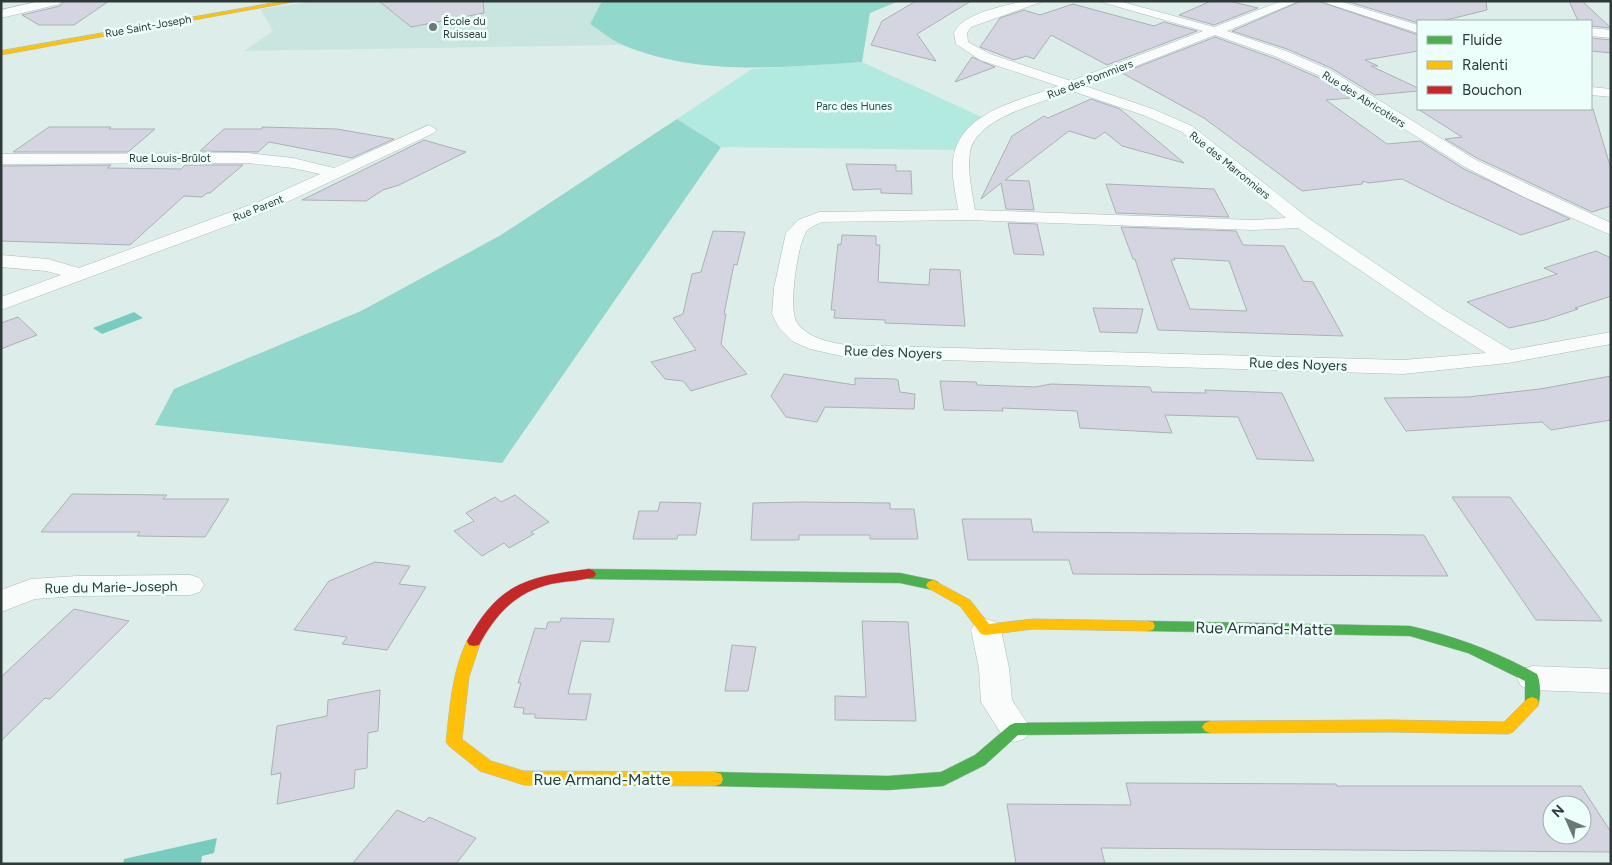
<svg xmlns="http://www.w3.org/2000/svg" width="1612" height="865" font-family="Figtree,sans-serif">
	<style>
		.built { fill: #c9e5df }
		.green { fill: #b3eae0 }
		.forest { fill: #91d7cb }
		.water { fill: #78ccbf }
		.building { fill: #d5d5e2; stroke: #abb1b3; fill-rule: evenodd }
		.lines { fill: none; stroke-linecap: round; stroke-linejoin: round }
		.street-casing { stroke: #aebbb8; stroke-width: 1 }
		.fast-casing { stroke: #aebbb8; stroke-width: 1 }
		.slow-casing { stroke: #aebbb8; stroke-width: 1 }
		.jam-casing { stroke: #aebbb8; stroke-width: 1 }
		.street { fill: #fafcfc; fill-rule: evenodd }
		.fast { fill: #4caf50; fill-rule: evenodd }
		.slow { fill: #ffc107; fill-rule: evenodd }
		.jam { fill: #c62828; fill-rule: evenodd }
		.poi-dot { fill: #6b7976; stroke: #edfffb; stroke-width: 2 }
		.labels { text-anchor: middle; stroke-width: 5; stroke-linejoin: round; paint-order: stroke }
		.far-poi-label { font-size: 11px; fill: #2e3a38; stroke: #edfffb; text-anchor: start }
		.far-street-label { font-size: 11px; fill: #2e3a38; stroke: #edfffb }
		.far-park-label { font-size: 11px; fill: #22524b; stroke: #edfffb }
		.street-label { font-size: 14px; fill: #2e3a38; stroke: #edfffb }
		.near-street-label { font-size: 16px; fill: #2e3a38; stroke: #edfffb }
	</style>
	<rect width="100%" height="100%" fill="#ddeeea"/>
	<path class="built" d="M317 1H602L590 24 622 45 244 51 273 31 260 9Z"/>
	<path class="green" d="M862 62 986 119 961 150 721 147 677 119 752 69Z"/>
	<path class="forest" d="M602 1H899L870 13 862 62C782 67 699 77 623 45 611 40 601 31 590 24Z
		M677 119 721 147 502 463 155 425 174 389 361 311 501 235Z"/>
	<path class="water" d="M134 312 143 318 102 334 93 328Z
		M217 838 214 853 202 856 201 864H123L124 859Z"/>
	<path class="building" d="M64 1H109L74 25H39L22 15 60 6Z
		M379 1H483L484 13 411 27Z
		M916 1H971L917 34 936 61 871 45 882 21Z
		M1211 1H1229L1258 8 1214 25 1179 15Z
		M1301 1H1318L1418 35V51L1365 60 1378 66H1371L1418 88V91L1375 95 1331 68 1287 49 1232 31Z
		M1346 1H1486L1487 10 1442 21H1418V23Z
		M1569 1H1582L1611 28 1591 26V21H1578Z
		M1073 4 1154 26 1164 22 1197 31 1107 65 1051 35 1034 59 1026 56 1014 60 980 47 1000 18 1024 10 1040 15Z
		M1215 37 1276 59 1319 78 1351 98 1326 100 1387 144 1420 141 1464 169 1570 219 1521 235 1448 202 1402 179 1368 183 1363 181 1362 184 1302 191 1204 118 1122 73Z
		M1591 38 1611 40V53L1591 51Z
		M972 57 995 67 955 82Z
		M1091 99 1120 109 1184 163 1122 146 1105 132 1095 139 1069 131 1005 180 1029 181 1034 210 1006 209 1001 183 981 199 1012 136 1044 116 1048 118Z
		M1418 109H1593L1611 169V206L1592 212 1477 158 1445 139 1462 137Z
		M49 127H111L109 129H155L128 152H13Z
		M262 127 337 129 394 139 352 158 269 142 258 152 200 151 224 129H262Z
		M424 140 466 152 399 185 383 190 366 201 302 200Z
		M846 164 896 165V171H911L912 194 881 193V189L853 190Z
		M111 165 107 168 181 169 185 165H243L210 193H207L202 197 184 196 130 245 1 241V166Z
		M1106 184 1214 189 1229 217 1116 213Z
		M1008 223 1037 224 1044 255 1014 254Z
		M1121 227 1236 231 1243 245 1284 246 1303 281 1313 282 1343 336 1158 330 1135 259H1133ZM1174 258 1229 261 1247 311 1190 309 1171 260H1175Z
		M713 231 745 232 737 265 734 264 724 314H726L721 344 747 374 691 391 683 381 665 379 651 362 696 350 673 318 683 314 692 274 701 272Z
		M842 235 876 236V245H880L878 282 929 285 930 269 960 270 965 326 885 323V320L834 318 835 310H831L838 244 841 245Z
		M1596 251 1611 258V296L1575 308 1578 309 1545 320 1509 328 1467 302 1557 274 1544 268Z
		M1093 308 1143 309 1137 333 1100 332Z
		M18 317 37 335 1 349V323Z
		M784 374 855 385V378L895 379 898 380 900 392 915 394 914 409 825 407 817 422 786 417 771 396Z
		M1611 376V420L1551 430 1542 422 1406 431 1384 398 1468 397 1540 389Z
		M940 381 976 382 977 385 1035 387 1051 384 1150 387 1152 392 1206 393 1205 390 1282 393 1314 461 1257 459 1238 417 1165 415 1172 433 1080 428 1077 411 1002 408 1003 411 944 410Z
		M72 494 167 495 163 499H229L205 537 137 536 140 532H41Z
		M515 495 549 522 531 532 534 534 509 548 504 543 482 556 454 531 474 521 466 513 495 497 501 502Z
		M1452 497H1510L1602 621 1536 620Z
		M660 502 701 503 696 535H678L677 539H633L639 511H658Z
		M800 502 890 503V509H914L918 539H870V535H799V540H751L753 503Z
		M962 519H1031L1033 532 1424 535 1448 576 1073 574 1069 560H968Z
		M375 562 410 566 399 584 426 587 387 650 342 644 347 637 294 630 329 581Z
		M74 609 129 621 50 699 45 698 1 741V677Z
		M561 618 614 619 609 642 581 641 568 694H591L586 720 535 718V714H523L524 708 514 707 521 683H518L535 628 546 629 548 622H560Z
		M862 621 908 622 916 721 835 720V696L866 697Z
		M732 645 756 647 748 691H725Z
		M380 690 378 731 368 733 367 768 355 770 354 788 277 804 281 773 271 775 277 726 327 716 328 700Z
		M1126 783 1336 784 1337 786H1581L1611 832V852L1101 848 1105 864H1016L1007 804 1131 805ZM1552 805H1582V835H1552Z
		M397 810 424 822 429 817 476 838 456 864H352Z"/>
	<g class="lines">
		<g class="street-casing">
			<path id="street" d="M40 1H62L60 4 1 18V10Z
				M1024 1H1044L971 27 967 33 968 42 990 54 1071 81 1203 31 1098 1H1119L1214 27 1282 1H1299L1227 31 1286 51 1330 70 1476 160 1611 223V235L1524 197 1465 167 1320 76 1277 57 1215 35 1085 86 1153 109 1192 126 1308 218 1443 309 1511 350 1611 332V344L1508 363 1403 374 846 357 810 349 792 341 779 328 772 314 774 288 786 233 798 220 819 212 958 210C956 193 951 176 953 160 959 111 1020 101 1058 86L980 60 956 44 954 33C962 13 1005 6 1024 1ZM1072 91 1143 115 1182 132 1286 218 1254 220 975 210C972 191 967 171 970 152 976 117 1042 103 1072 91ZM967 220 1254 230 1298 228 1429 317 1486 353 1403 360 846 345C829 342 808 338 797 323 788 310 797 251 804 236 807 228 815 225 822 222Z
				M1320 1H1339L1418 25V33Z
				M1591 28 1611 30V38L1591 36Z
				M1591 87 1611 89V97L1591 95Z
				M429 125 437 130 434 133 270 210 1 310V297L61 275 46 271 1 267V255L48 259 79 268 258 202 320 174 293 168 248 163 1 164V154L248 153 293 158 334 168Z
				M190 575 200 578 204 585 200 592 190 595 77 596 35 599 1 612V590L31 579 77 576Z
				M986 619 996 622 1001 630 1009 668 1012 700 1031 729 1026 738 1015 742 1004 738 981 702 979 668 971 630 976 622Z
				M1532 666 1611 669V693L1532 690 1521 686 1517 678 1521 670Z"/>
		</g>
		<g class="fast-casing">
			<path id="fast" d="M589 569 900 573 933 580 938 582 940 585 938 588 933 590 900 583 589 579 584 577 582 574 584 571Z
				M1148 621 1410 626C1455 636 1497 652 1537 674 1541 682 1541 699 1537 707L1532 709 1527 707 1525 703V681L1468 653 1410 636 1148 631 1143 630 1141 626 1143 622Z
				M1210 721 1215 723 1218 727 1215 731 1210 733 1018 735 985 765 943 786 888 790 715 786 709 784 707 779 709 774 715 772 888 776 941 772 975 755 1010 725 1015 723Z"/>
		</g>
		<g class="slow-casing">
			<path id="slow" d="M284 1H298L1 55V51Z
				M933 580 970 600 989 624 1033 619 1148 621 1153 622 1155 626 1153 630 1148 631 1033 629 986 635 981 634 960 606 928 588 926 585 928 582Z
				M474 636 479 637 481 641 469 677 462 739 491 761 524 771 715 772 721 774 723 779 721 784 715 786 524 785 480 771 449 746 446 742C450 707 452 669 469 637Z
				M1532 697 1537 699 1539 703 1537 707 1513 732 1508 734 1391 732 1210 733 1205 731 1202 727 1205 723 1210 721 1391 720 1504 722 1527 699Z"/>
		</g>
		<g class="jam-casing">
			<path id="jam" d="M589 569 594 571 596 574 594 577C580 581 565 581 551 584 516 592 496 614 479 645L474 646 469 645 467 641C499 583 526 577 589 569Z"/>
		</g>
		<use href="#street" class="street"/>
		<use href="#fast" class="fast"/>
		<use href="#slow" class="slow"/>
		<use href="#jam" class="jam"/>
	</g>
	<circle class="poi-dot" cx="433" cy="27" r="5"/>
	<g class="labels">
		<g class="far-poi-label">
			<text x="443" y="25">École du<tspan x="443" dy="13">Ruisseau</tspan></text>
		</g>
		<g class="far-street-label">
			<text transform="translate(148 26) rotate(-10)" y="4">Rue Saint-Joseph</text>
			<text transform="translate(1090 79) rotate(-21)" y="4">Rue des Pommiers</text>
			<text transform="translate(1364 99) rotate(32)" y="4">Rue des Abricotiers</text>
			<text x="170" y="162">Rue Louis-Brûlot</text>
			<text transform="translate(1230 165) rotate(39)" y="4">Rue des Marronniers</text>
			<text transform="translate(258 208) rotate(-22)" y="4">Rue Parent</text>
		</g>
		<g class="far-park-label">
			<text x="854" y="110">Parc des Hunes</text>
		</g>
		<g class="street-label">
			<text transform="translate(893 352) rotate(2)" y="5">Rue des Noyers</text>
			<text transform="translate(1298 364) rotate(2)" y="5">Rue des Noyers</text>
			<text transform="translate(111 587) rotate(-1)" y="5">Rue du Marie-Joseph</text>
		</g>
		<g class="near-street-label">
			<text transform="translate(1264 628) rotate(1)" y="6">Rue Armand-Matte</text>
			<text x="602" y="785">Rue Armand-Matte</text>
		</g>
	</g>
	<rect width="1612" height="865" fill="none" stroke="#2e3a38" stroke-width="5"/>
	<rect x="1417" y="20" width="175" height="90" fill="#edfffb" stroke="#a1b0ad"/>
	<rect x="1427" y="36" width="25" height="8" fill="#4caf50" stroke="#a1b0ad"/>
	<text x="1462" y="45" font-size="15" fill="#2e3a38">Fluide</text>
	<rect x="1427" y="61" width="25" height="8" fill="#ffc107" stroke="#a1b0ad"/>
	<text x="1462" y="70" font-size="15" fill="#2e3a38">Ralenti</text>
	<rect x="1427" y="86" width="25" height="8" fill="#c62828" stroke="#a1b0ad"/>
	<text x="1462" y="95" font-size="15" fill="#2e3a38">Bouchon</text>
	<g transform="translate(1567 820) rotate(315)"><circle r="24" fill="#edfffb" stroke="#a1b0ad"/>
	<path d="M0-4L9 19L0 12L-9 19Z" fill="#6b7976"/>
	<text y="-8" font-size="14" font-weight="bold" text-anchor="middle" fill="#2e3a38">N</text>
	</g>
</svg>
